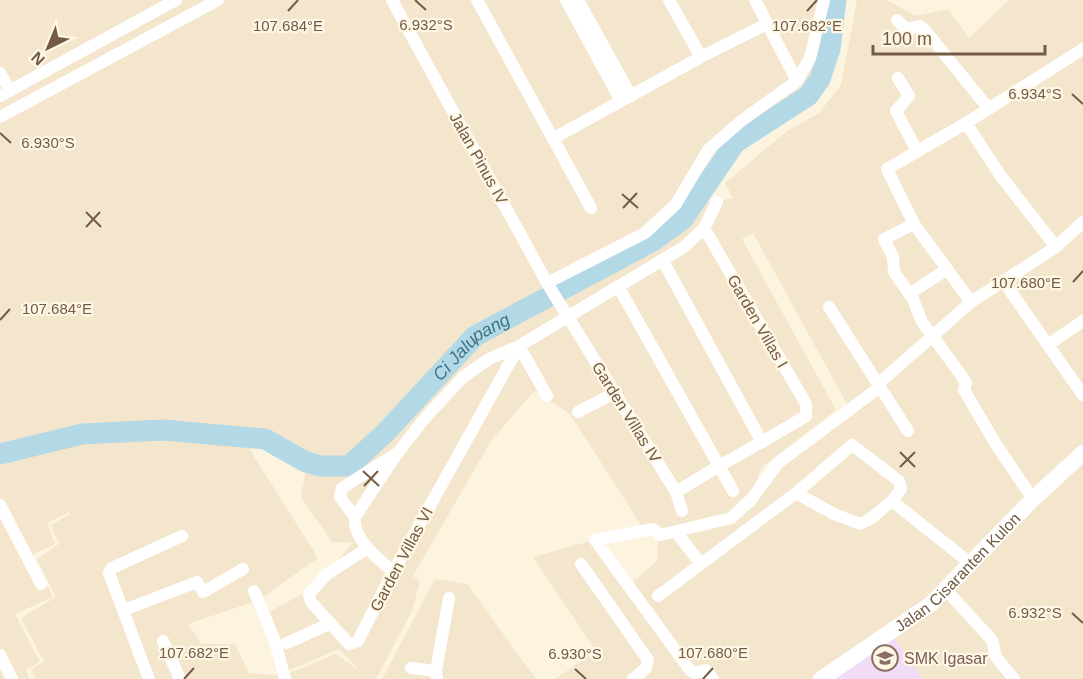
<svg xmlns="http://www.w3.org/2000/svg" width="1083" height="679" font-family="Helvetica,sans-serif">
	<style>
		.residential { fill: #f4e6cd; fill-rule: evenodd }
		.education { fill: #f1dcf8 }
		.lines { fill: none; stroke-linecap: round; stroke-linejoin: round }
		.river { stroke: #b3d9e6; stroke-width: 21 }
		.street { stroke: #fff; stroke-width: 12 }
		.secondary { stroke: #fff; stroke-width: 16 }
		.ticks { fill: none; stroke: #735b46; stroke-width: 2 }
		.labels { text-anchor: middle; stroke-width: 4.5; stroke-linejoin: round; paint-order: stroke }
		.street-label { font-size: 16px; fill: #735b46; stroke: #fff7e5 }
		.education-label { font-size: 16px; fill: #785e54; stroke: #fff7e5; text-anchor: start }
		.water-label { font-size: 18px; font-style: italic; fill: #407487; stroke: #fff7e5 }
		.ticks-label { font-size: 15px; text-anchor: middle; fill: #735b46; stroke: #fff7e5; stroke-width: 4.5; stroke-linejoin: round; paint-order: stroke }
	</style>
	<rect width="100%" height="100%" fill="#fdf4df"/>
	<path class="residential" d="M0 0H831L815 70 801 91 732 135 712 155 695 183 707 203 733 198 725 183 787 131 819 113 841 85 857 0H887L916 16 948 9 969 38 1009 0H1083V679H555L596 651 533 557 598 539 629 585 657 561 658 541 726 521 778 462 853 415 753 233 742 239 836 410 762 467 754 487 723 518 646 533 570 414 534 391 491 441 413 576 420 581 412 611 376 679H35L31 669 44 662 21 618 56 597 37 559 59 544 51 525 70 514 69 512 47 523 55 544 32 555 53 597 15 614 40 662 26 670 29 679H0V463L39 452 38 449 108 432 65 435 17 452 0 454ZM146 428 259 440 308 459 301 497 332 542H353L315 587 269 612 288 671 339 649 359 670 336 654 282 676 249 673 235 644H202L188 624 259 600 318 558 245 442 115 431Z
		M435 579 467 584 536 679H382Z"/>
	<path class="education" d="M894 638 923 679H831Z"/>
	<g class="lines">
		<path class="river" id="s1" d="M0 454 82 434 163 430 265 439 306 462 321 466H349L386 432 475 336 653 241 683 219 735 143 808 96 820 79 830 49 836 0"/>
		<path class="street" d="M392 0 547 283 676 492 682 511
			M477 0 591 208
			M566 0 621 101
			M578 0 631 96
			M755 0 797 81
			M897 20 906 29 919 26 924 29 989 109
			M701 57 767 24
			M0 73 10 91
			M898 78 909 96 896 111 917 151
			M0 96 176 0
			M0 117 218 0
			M966 123 1000 175 1056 247
			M554 138 701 57 669 0
			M914 224 971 302
			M704 228 806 404V416L762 442
			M1004 282 1083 395
			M547 283 645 233 676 204 708 150 741 121 797 81 810 58 824 0
			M618 286 719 466 762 442 663 261
			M909 294 946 270
			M829 307 908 431
			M1049 344 1083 321
			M519 346 547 396
			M878 384 971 302 1056 247 1083 222
			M578 412 616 392
			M676 492 719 466 733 491
			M796 493 852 445 899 481 901 489 892 501
			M1033 499 997 446 964 390 966 383 961 375 922 322 913 299 894 272 893 257 884 239 914 224 887 169 966 123 1083 49
			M0 505 41 584
			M355 517 340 497 342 488 394 455
			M676 532 701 564
			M368 548 327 574 309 594 311 602 349 644 358 641 393 572 519 346
			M581 564 648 660 646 668 633 679
			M393 572C378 558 352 539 355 517L396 455 424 419 463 377 489 359 519 346 684 247 704 228 717 202
			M946 590 992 640 996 657 1014 679
			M254 591 275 641 285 679
			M658 596 796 493 834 514 860 524 870 519 892 501 970 563
			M124 610 197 582 203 592 243 569
			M163 641 180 679
			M287 643 329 624
			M0 655 12 679
			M411 668 436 671 437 678
			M436 671 449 598
			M149 679 109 573 112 568 182 536
			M713 679 706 670 695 673 690 670 595 540 653 529 660 535 731 518 751 500 778 463 880 387"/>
		<path class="secondary" id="s2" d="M821 679 931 604 1033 499 1083 453"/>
	</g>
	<path class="ticks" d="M415 0 426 10M288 11 298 0M807 11 817 0M1072 94 1083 104M0 133 11 143M622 194 638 208M623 208 637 193M86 212 101 227M86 227 100 212M1073 282 1083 271M0 320 10 309M900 452 915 467M900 467 915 452M363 471 379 486M364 486 378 471M1072 613 1083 623M575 669 586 679M184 679 194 668M703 679 713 668"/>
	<defs>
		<g id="school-ring" transform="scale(1.35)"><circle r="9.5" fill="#fff7e5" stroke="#8d6e63" stroke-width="1.5"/><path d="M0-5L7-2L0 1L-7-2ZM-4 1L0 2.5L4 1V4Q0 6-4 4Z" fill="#8d6e63"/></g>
	</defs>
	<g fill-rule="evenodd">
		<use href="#school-ring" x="885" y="658"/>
	</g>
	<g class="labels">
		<g class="street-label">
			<text transform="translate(479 158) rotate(61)" y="6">Jalan Pinus IV</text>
			<text transform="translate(758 321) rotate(60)" y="6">Garden Villas I</text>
			<text transform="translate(627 412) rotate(58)" y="6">Garden Villas IV</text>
			<text transform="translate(401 559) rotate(-62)" y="6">Garden Villas VI</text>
			<text dy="6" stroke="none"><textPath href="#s2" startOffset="174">Jalan Cisaranten Kulon</textPath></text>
		</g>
		<g class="education-label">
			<text x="904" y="664">SMK Igasar</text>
		</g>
		<g class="water-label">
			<text dy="6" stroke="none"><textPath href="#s1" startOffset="530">Ci Jalupang</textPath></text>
		</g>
	</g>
	<g class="ticks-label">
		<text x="426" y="30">6.932°S</text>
		<text x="288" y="31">107.684°E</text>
		<text x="807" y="31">107.682°E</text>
		<text x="1035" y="99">6.934°S</text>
		<text x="48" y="148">6.930°S</text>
		<text x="1026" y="288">107.680°E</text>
		<text x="57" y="314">107.684°E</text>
		<text x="1035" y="618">6.932°S</text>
		<text x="194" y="658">107.682°E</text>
		<text x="713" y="658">107.680°E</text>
		<text x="575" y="659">6.930°S</text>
	</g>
	<g transform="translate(48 48) rotate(223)" stroke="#fff7e5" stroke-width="4.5" paint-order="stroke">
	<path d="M0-4.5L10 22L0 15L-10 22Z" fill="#735b46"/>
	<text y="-9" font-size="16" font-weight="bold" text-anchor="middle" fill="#735b46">N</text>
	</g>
	<path d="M873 45v9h172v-9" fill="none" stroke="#735b46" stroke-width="3"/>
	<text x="882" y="45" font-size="18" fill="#735b46" stroke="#fff7e5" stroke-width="4.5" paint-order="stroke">100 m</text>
</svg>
